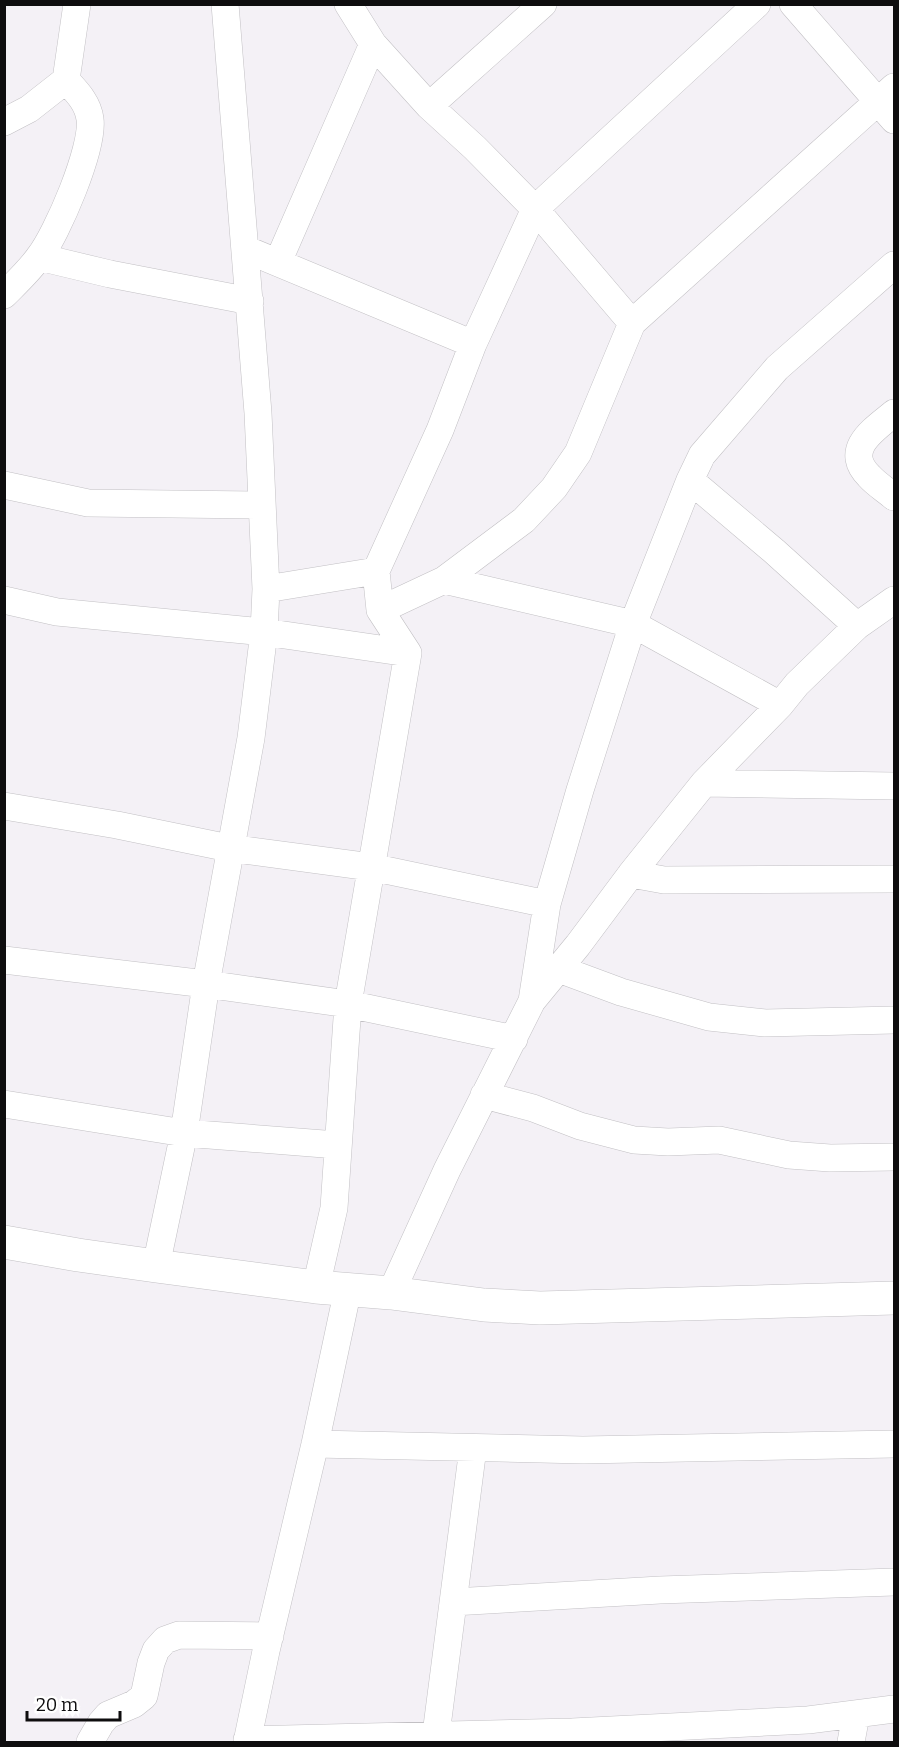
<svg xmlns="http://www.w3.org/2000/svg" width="899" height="1747" font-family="Bitter,serif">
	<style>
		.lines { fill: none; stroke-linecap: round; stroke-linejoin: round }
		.street-casing { stroke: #c2c0c4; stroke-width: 28 }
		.secondary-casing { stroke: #c2c0c4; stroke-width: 34 }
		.street { stroke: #fff; stroke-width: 27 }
		.secondary { stroke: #fff; stroke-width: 33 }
	</style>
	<rect width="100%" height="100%" fill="#f4f1f6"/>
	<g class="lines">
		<g class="street-casing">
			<path id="street" d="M348 4 373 44 429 106 475 148 535 209 632 323
				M793 4 894 120
				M429 106 543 4
				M4 122 29 109 66 80 77 4
				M245 249 473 344
				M39 257 110 274 250 301
				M278 262 373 44
				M4 295C16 283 29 271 39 257 57 234 94 148 90 119 88 103 77 92 66 80
				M894 413C875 429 842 449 869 476 876 484 886 490 894 497
				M690 480 774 551 857 626
				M4 485 88 503 262 505
				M376 571 440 430 473 344 535 209 757 4
				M444 580 524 520 554 488 578 453 632 323 894 87
				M266 589 376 571 380 610 408 653 348 1004 334 1208 316 1287
				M4 600 57 612 264 632 408 653
				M380 610 444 580 633 624 780 705
				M704 783 894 786
				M4 806 117 825 229 848 371 867 547 904
				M631 874 664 880 894 879
				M4 960 206 984 348 1004 514 1039
				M559 969 621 992 709 1017 765 1023 894 1020
				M532 1001 547 904 580 790 633 624 690 480 702 455 777 368 894 265
				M484 1095 533 1108 580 1126 634 1140 668 1142 719 1140 789 1155 830 1158 894 1157
				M4 1104 184 1133 337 1145
				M156 1266 184 1133 206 984 251 738 264 632 266 589 258 413 225 4
				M391 1293 447 1170 532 1001 578 945 631 874 704 783 780 705 797 684 857 626 894 600
				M315 1444 583 1450 894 1444
				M453 1602 660 1590 894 1582
				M247 1740 572 1732 808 1720 894 1709
				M90 1742 101 1723 108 1715 134 1704 144 1696 151 1663 156 1650 165 1640 179 1635 270 1636
				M247 1742 266 1651 315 1444 348 1289
				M435 1742 473 1448
				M851 1742 856 1715"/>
		</g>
		<g class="secondary-casing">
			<path id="secondary" d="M4 1242 78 1255 156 1266 316 1287 391 1293 484 1305 540 1308 894 1298"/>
		</g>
		<use href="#street" class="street"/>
		<use href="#secondary" class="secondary"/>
	</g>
	<rect width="899" height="1747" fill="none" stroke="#0e0d0e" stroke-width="12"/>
	<path d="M27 1711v9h93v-9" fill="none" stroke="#0e0d0e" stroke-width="3"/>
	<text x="36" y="1711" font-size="18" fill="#0e0d0e" stroke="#ffffff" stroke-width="4.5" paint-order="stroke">20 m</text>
</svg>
